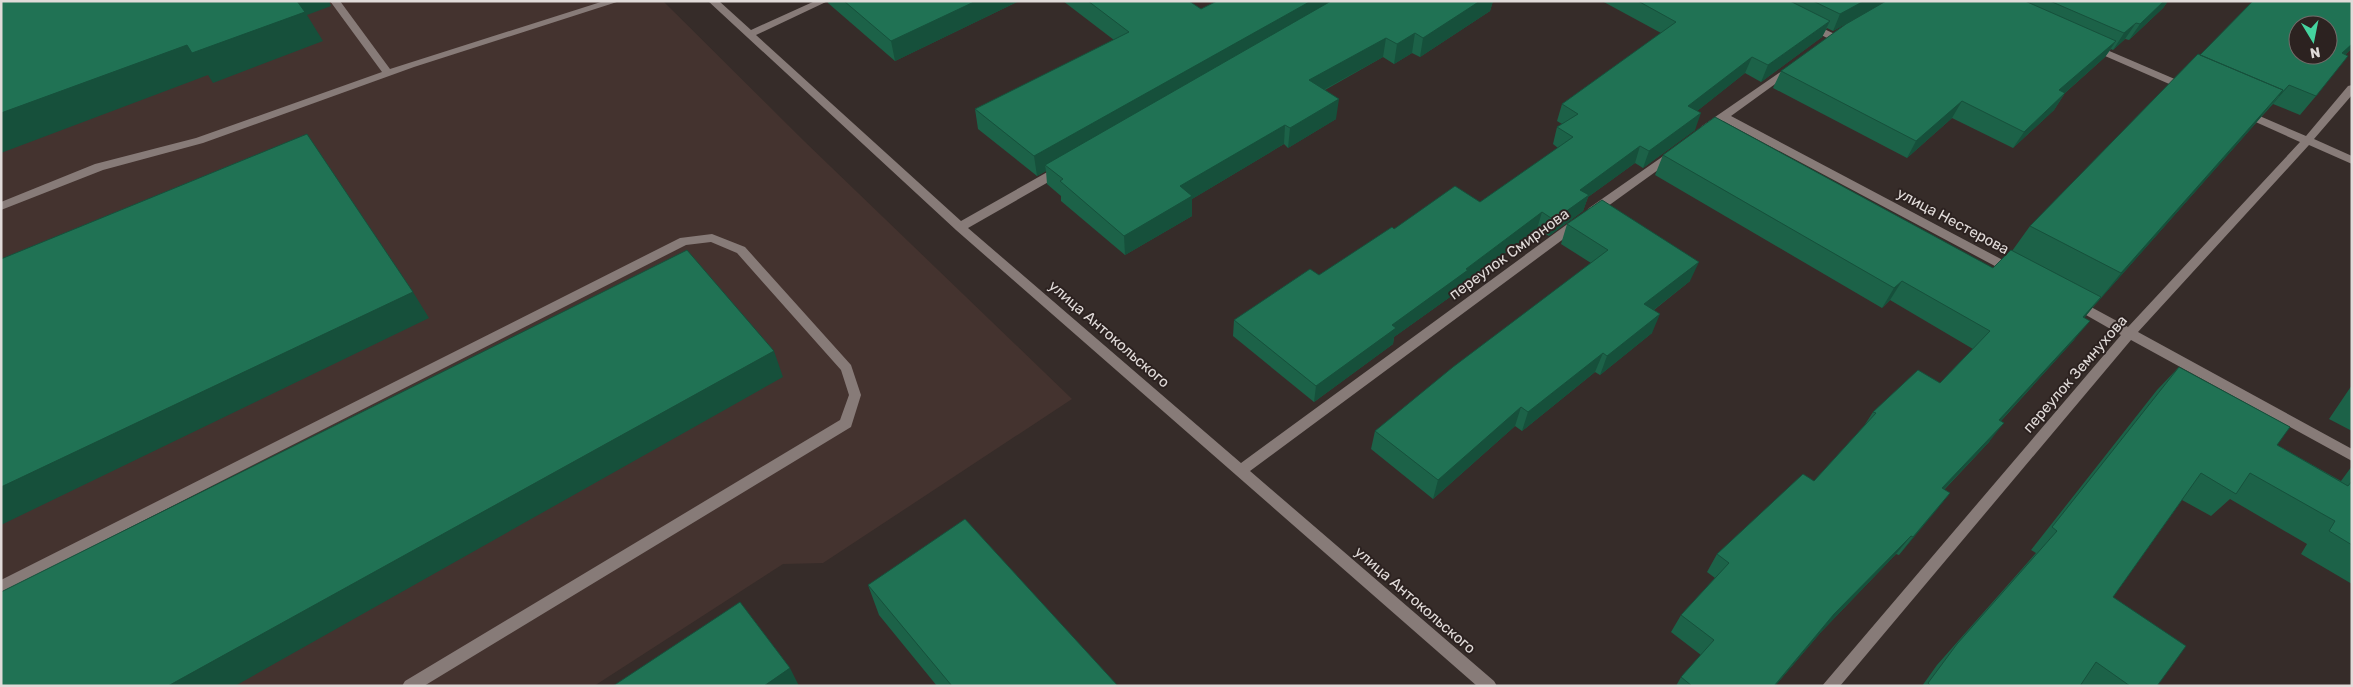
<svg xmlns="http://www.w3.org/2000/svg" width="2353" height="687" font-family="Rubik,sans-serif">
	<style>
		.built { fill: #44332f }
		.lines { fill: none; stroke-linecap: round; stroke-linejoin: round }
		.lane { fill: #877b78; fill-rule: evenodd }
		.street { fill: #877b78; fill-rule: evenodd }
		.wall { fill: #1c6248 }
		.shaded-wall { fill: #16503b }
		.building { fill: #207254; stroke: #16503b; fill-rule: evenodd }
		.labels { text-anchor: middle; stroke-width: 4; stroke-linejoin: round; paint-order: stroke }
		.street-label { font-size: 15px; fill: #e1dbd9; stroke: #2c2220 }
	</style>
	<rect width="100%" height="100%" fill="#362c29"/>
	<path class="built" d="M1 1H663L804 141 1072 399 823 563 783 564 594 686H1Z"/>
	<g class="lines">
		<path class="lane" d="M330 1H340L390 69 604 1H620L414 67 203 143 103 170 1 210V202L95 164 196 138 382 72Z
			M712 234 745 247 851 365 861 395 851 427 424 686H402L405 681 840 420 849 395 841 370 737 253 711 242 686 245 1 593V580L680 238Z"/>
		<path class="street" d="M708 1H719L751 30 815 1H828L756 35 961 221 1058 166H1066L1068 169 1066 172 968 228 1241 463 1573 220H1581L1583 223 1581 226 1250 471 1494 681 1497 686H1477L956 230Z
			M1809 22 1837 35 1838 37 1833 40 1829 39 1806 27V23Z
			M2093 44 2191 86 2192 88 2187 91 2183 90 2089 49V45Z
			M1792 64 1796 65V69L1731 116 2016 267 2018 270 2016 273H2008L1723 121 1710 130H1702L1701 128 1702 126Z
			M2352 85V95L2314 139 2352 156V164L2309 145 2138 332 2352 449V461L2131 340 1840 686H1822L2121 335 2072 307 2070 304 2072 301H2080L2128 327 2300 142 2240 115V111H2248L2306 136 2348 86Z
			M1672 150 1677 154 1676 157 1597 214H1589L1587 211 1589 208Z"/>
	</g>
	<path class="wall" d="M828 1H1019L895 61 828 3Z
		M1063 1H1189L1201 9 1217 1H1493L1490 11 1420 57 1412 53 1394 64 1383 57 1325 90 1336 119 1288 148 1284 144 1192 199V216L1125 255 1061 201V196L1047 184 1046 171 1037 176 978 129 975 109 1114 40Z
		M1602 1H1886L1833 31 1827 28 1822 37 1761 82 1745 73 1697 111 1695 130 1643 168 1635 163 1588 197 1583 211 1549 236 1537 229 1465 283 1464 287 1394 337 1393 344 1314 402 1233 336 1234 320 1319 275 1394 229 1480 202 1558 148 1553 144 1557 127 1562 124 1557 121 1562 104 1661 33Z
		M1886 1H2168L2163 8 2129 40 2125 39 2113 50 2111 49 2105 57 2065 93 2054 110 2013 148 1952 118 1907 158 1773 88 1781 71Z
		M2352 1V48L2345 55 2316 96 2300 115 2273 104 2263 115 2094 306 2084 318 2074 340 2001 421 1989 442 1944 490 1950 493 1899 555 1896 554 1821 632 1775 686H1676L1681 677 1701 655 1671 632 1681 615 1715 578 1707 572 1717 554 1814 481 1864 426 1873 412 1940 383 1973 349 1890 300 1882 308 1655 175 1663 155 1993 268 2012 251 2030 226 2200 55Z
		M1567 224 1690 281 1654 310 1652 333 1600 375 1595 372 1522 431 1515 426 1433 499 1371 449 1375 431 1591 263 1561 244Z
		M2179 367 2277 445 2341 481 2352 466V584L2301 554 2307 544 2230 499 2211 516 2182 500 2113 597 2157 686H1922L1937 665 2036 553 2031 550 2157 390Z
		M2352 385V431L2329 419Z
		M868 585 1118 686H937L879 615Z"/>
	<path class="shaded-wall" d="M296 1H329L331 6 307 15 323 41 213 83 208 75 1 153V113Z
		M976 1H1019L895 61 891 41Z
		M1311 1H1343L1045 165 1046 171 1037 176 1034 156Z
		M1480 1H1493L1490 11 1420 57 1423 38Z
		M1864 1H1886L1833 31 1840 14Z
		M2164 1H2168L2163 8 2129 40 2140 24Z
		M1830 21 1822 37 1761 82 1768 65Z
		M2136 23 2125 39 2113 50 2124 33Z
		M1415 33 1412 53 1394 64 1397 44Z
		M1386 38 1383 57 1307 99 1309 80Z
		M2116 41 2105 57 2049 107 2059 90Z
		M2352 44V48L2326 73 2342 53Z
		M1752 57 1745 73 1682 123 1688 106Z
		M2289 85 2273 104 2263 115 2279 96Z
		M2283 90 2255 124 2094 306 2121 273Z
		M2065 93 2054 110 2013 148 2024 132Z
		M1339 99 1336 119 1288 148 1290 128Z
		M1962 101 1952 118 1907 158 1916 141Z
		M1701 113 1695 130 1643 168 1649 151Z
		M1285 125 1284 144 1192 199V216L1125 255 1124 236 1180 186Z
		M1640 146 1635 163 1588 197 1583 211 1549 236 1554 220 1580 190Z
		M1542 212 1537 229 1465 283 1464 287 1394 337 1393 344 1314 402 1316 386 1392 325Z
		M1699 262 1690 281 1637 323 1644 304Z
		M1902 281 1890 300 1882 308 1894 288Z
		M413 292 429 318 1 525V487Z
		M2101 297 2085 317 2068 337 2083 317Z
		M1660 314 1652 333 1600 375 1607 356Z
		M2090 321 2074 340 1984 439 1999 420Z
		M774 351 783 377 235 686H168Z
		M1603 353 1595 372 1522 431 1528 412Z
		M1521 407 1515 426 1433 499 1438 480Z
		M2004 423 1989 442 1927 507 1942 488Z
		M1950 493 1935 512 1899 555 1913 537Z
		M1911 536 1896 554 1821 632 1775 686H1774L1834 614Z
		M790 668 799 686H764Z"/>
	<path class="building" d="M3 1H297L305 12 192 53 187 45 1 113V2Z
		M844 1H976L891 41Z
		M1088 1H1189L1201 9 1217 1H1311L1034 156 975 109 1129 32Z
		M1331 1H1480L1423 38 1415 33 1397 44 1386 38 1309 80 1339 99 1290 128 1285 125 1180 186 1192 196 1124 236 1060 181 1063 179 1045 165Z
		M1638 1H1790L1830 21 1768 65 1752 57 1688 106 1701 113 1649 151 1640 146 1580 190 1589 195 1554 220 1542 212 1466 269 1468 270 1392 325 1396 328 1316 386 1234 320 1310 269 1319 275 1392 227 1394 229 1455 186 1480 202 1573 137 1557 127 1578 114 1562 104 1676 22Z
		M1813 1H1864L1840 14Z
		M1886 1H2025L2116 41 2059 90 2065 93 2024 132 1962 101 1916 141 1781 71 1846 24Z
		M2050 1H2164L2140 24 2136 23 2124 33Z
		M2253 1H2352V44L2342 53 2348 56 2316 96 2289 85 2279 96 2283 90 2200 55ZM2298 25H2328V55H2298Z
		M2198 54 2283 90 2121 273 2030 226Z
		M1715 117 1993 268 2011 250 2101 297 2083 317 2090 321 1999 420 2004 423 1942 488 1950 493 1913 537 1911 536 1834 614 1774 686H1692L1681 677 1714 640 1681 615 1729 563 1717 554 1803 474 1814 481 1876 413 1873 412 1918 370 1940 383 1990 331 1902 281 1894 288 1663 155Z
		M307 134 413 292 1 487V259Z
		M1602 200 1699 262 1644 304 1660 314 1607 356 1603 353 1528 412 1521 407 1438 480 1375 431 1453 367 1608 250 1567 224Z
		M687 250 774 351 168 686H1V592Z
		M2179 367 2290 427 2277 445 2348 486 2352 481V545L2329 531 2335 521 2250 473 2236 494 2201 473 2113 597 2186 646 2157 686H2130L2096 662 2080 686H1929L1930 685 1928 683 1957 644 2057 531 2052 527Z
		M965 519 1118 686H952L868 585Z
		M740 602 790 668 764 686H613Z"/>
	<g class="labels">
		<g class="street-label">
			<text transform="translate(1953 221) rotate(28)" y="5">улица Нестерова</text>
			<text transform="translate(1509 254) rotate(-36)" y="5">переулок Смирнова</text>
			<text transform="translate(1109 334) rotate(41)" y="5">улица Антокольского</text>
			<text transform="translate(2075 374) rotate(-49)" y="5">переулок Земнухова</text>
			<text transform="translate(1415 600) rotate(41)" y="5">улица Антокольского</text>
		</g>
	</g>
	<rect width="2353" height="687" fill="none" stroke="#e1dbd9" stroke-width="5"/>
	<g transform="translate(2313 40) rotate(170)"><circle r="24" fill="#2c2220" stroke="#746c6a"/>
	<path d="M0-4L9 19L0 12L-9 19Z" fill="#45d49f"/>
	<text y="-8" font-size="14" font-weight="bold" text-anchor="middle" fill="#e1dbd9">N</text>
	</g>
</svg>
